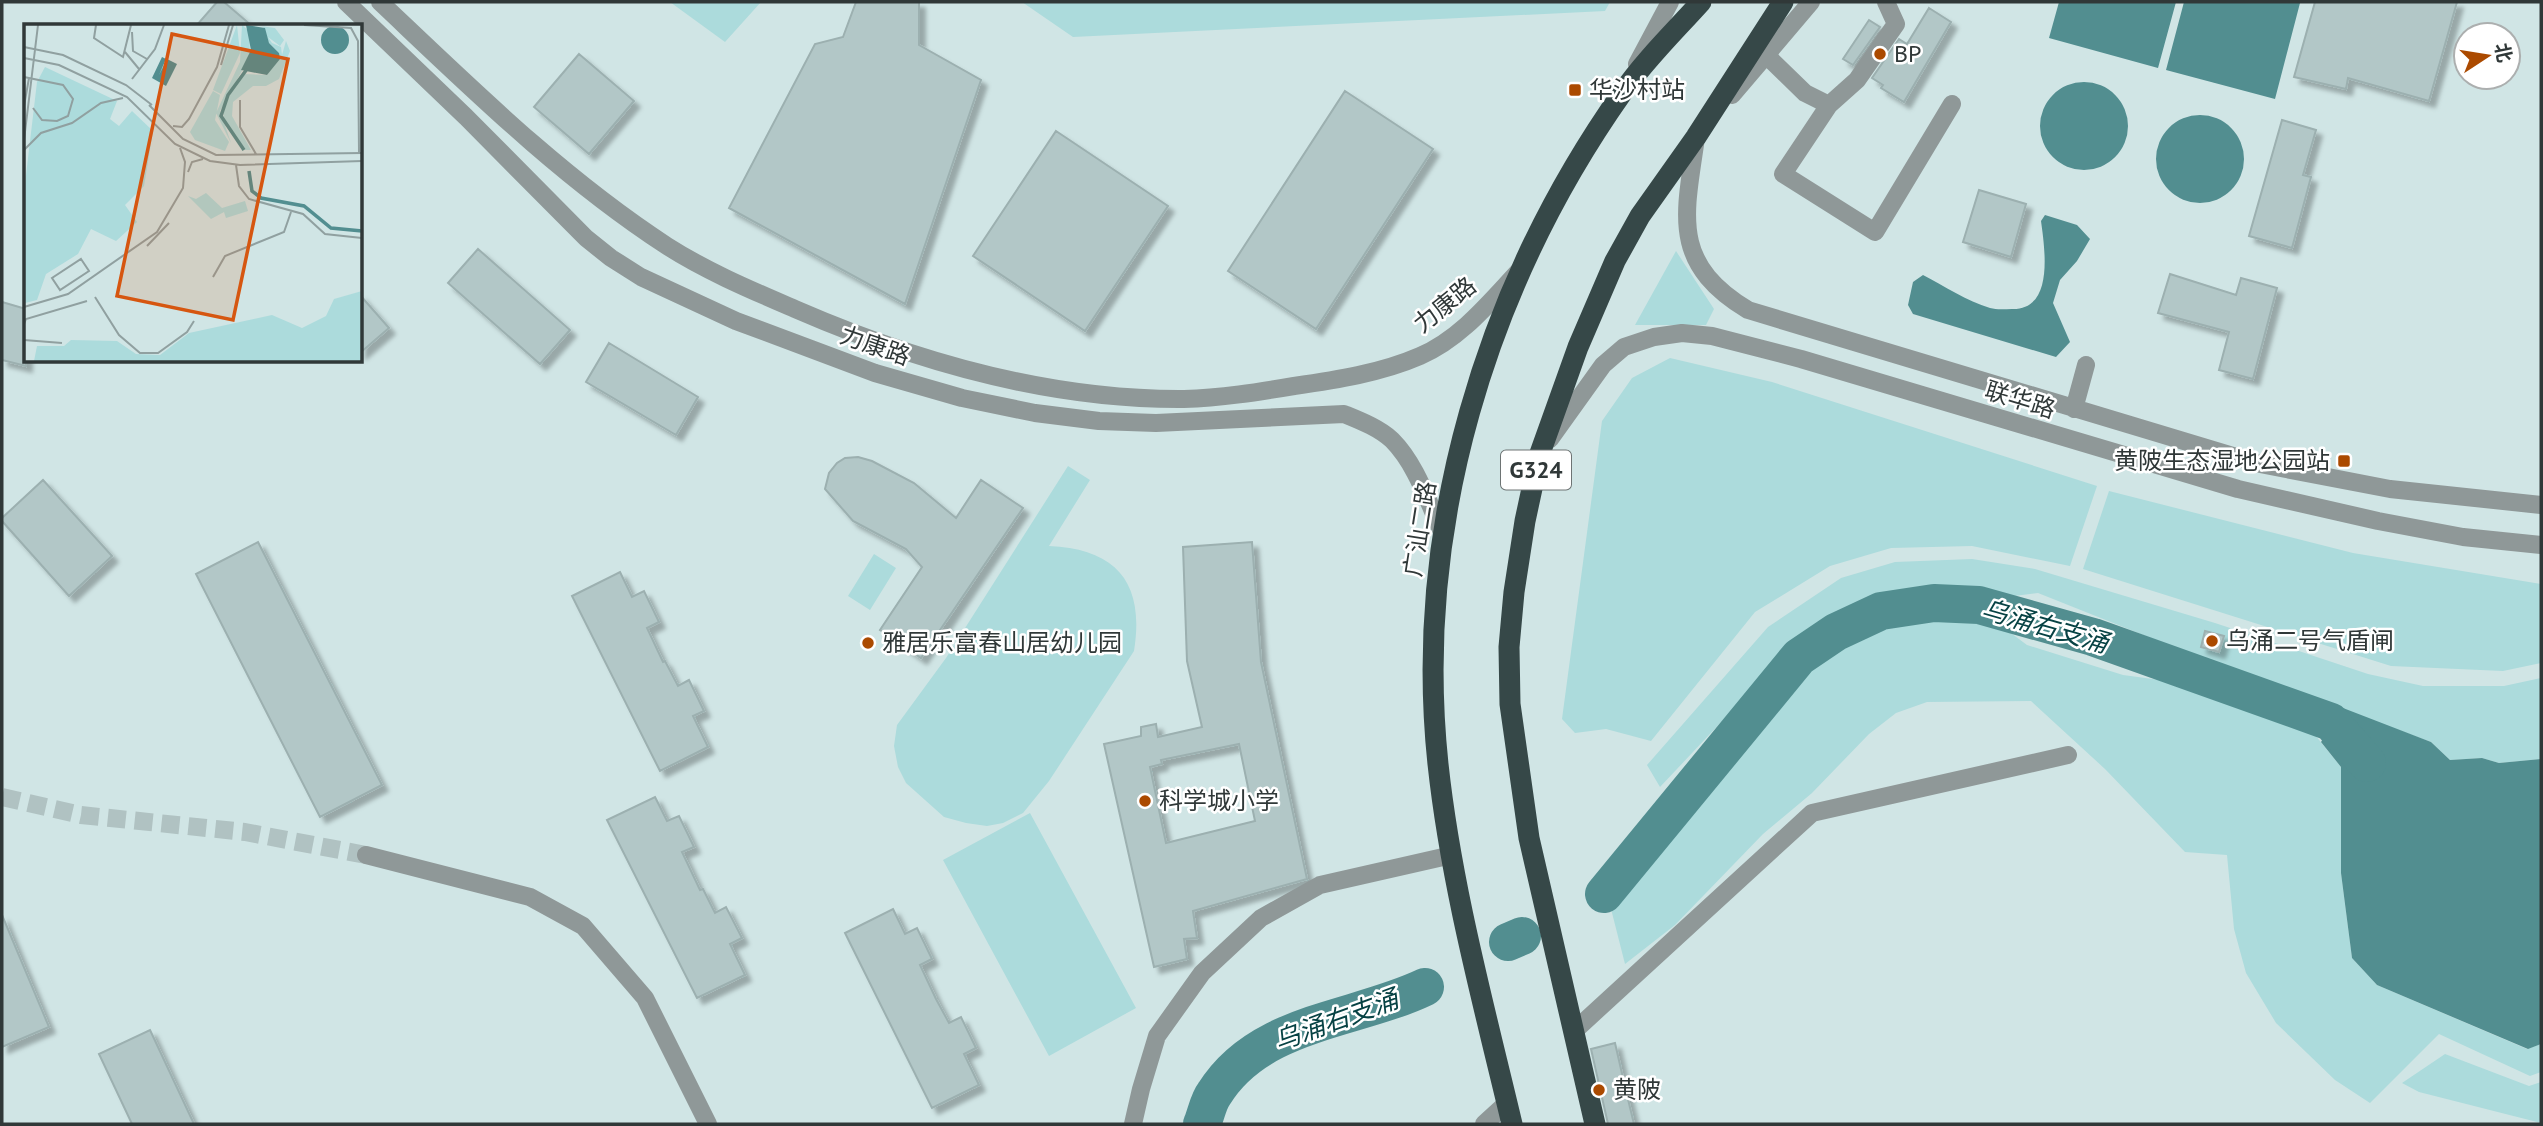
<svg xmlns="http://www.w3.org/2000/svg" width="2543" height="1126" font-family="'PT Sans','Noto Sans SC',sans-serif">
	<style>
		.green { fill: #acdbdc }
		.water { fill: #528e90 }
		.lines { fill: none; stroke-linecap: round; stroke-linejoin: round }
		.river { stroke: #528e90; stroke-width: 38 }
		.building { fill: #b2c7c7; stroke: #9cb0b0; stroke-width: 2; fill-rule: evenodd; filter: url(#shadow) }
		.minor-tunnel { stroke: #b0c2c2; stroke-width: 18; stroke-dasharray: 18 9; stroke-linecap: butt }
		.minor { stroke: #8f9898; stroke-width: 18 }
		.highway { stroke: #364848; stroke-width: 21 }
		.poi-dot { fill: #ab4a00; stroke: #fff; stroke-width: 2.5 }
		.labels { text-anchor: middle; stroke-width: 5; stroke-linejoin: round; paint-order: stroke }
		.shield { fill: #fff; stroke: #6e7474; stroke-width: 2 }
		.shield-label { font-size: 23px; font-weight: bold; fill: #303838 }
		.poi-label { font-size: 24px; fill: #303838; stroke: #fff; text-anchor: start }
		.street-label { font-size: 24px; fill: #303838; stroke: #fff }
		.water-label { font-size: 26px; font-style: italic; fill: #074244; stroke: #fff }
		.inset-river { fill: none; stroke: #528e90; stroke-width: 3.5 }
		.inset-road { fill: none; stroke: #90a0a0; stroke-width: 2 }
		.view { fill: #d65610; fill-opacity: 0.15; stroke: #d65610; stroke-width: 3.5 }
		.inset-edge { fill: none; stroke: #303838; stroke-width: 3.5 }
	</style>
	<defs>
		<filter id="shadow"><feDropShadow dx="6" dy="6" stdDeviation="2" flood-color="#0004"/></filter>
	</defs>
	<rect width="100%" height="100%" fill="#d0e5e5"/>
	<path class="green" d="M670 2H761L725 42Z
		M1022 2H1610L1605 11 1073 37Z
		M1676 251 1714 309 1706 325H1635Z
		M1670 358 1772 382 2097 486 2070 566 1972 546 1891 548 1830 566 1755 612 1651 741 1606 729 1575 733 1562 719 1602 421 1632 378Z
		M1068 466 1090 480 1049 546C1117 549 1145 583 1134 651L1049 781 1023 813 1003 823 987 826 966 823 944 817 906 783 898 767 894 746 897 725 946 658Z
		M2109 491 2353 553 2541 584V663L2503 671 2391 666 2083 569Z
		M874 554 896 568 870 610 848 596Z
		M1972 559 2035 569 2215 623 2368 674 2423 686H2504L2541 678V759L2499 763 2482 758 2450 760 2431 742 2181 650 2038 593 2006 597 1986 593H1924L1871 603 1816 630 1757 684 1660 787 1647 765 1768 627 1841 578 1895 562Z
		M1939 613 1968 616 2000 625 2027 645 2123 675 2160 680 2213 696 2311 730 2341 767V873L2352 958 2377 985 2527 1049 2541 1044V1072L2530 1076 2439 1034 2370 1103 2335 1080 2276 1023 2246 973 2234 929 2227 855 2185 852 2105 769 2031 701 1927 702 1896 713 1869 734 1812 793 1763 834 1675 925 1625 964 1609 901 1691 800 1817 655 1884 621Z
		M1030 813 1136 1008 1049 1056 943 860Z
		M2445 1054 2529 1086 2541 1082V1123L2419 1092 2402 1083Z"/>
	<path class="water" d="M2059 2H2176L2158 68 2049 38Z
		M2184 2 2300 3 2275 99 2166 70Z
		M2040 126a44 44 0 1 1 88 0a44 44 0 1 1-88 0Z
		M2156 159a44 44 0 1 1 88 0a44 44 0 1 1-88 0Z
		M2045 215 2077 225 2090 239 2077 261 2060 280 2053 303 2070 342 2056 357 1913 314 1908 305 1913 282 1923 275C1944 286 1967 301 1990 308 1997 310 2005 309 2012 309 2054 310 2045 250 2041 221Z
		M2343 708 2431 742 2450 760 2482 758 2499 763 2541 759V1044L2528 1049 2377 985 2352 958 2341 873V767L2321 742Z"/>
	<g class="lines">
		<path class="river" d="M1604 894 1799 657 1836 632 1881 611 1934 603 1979 605 2093 637 2331 722 2367 763
			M1508 942 1522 936
			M1202 1124C1206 1115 1208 1102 1214 1094 1259 1021 1354 1021 1425 987"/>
	</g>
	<path class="building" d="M217 2H224L252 26H196Z
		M856 2H919V45L981 80 905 304 729 208 815 44 843 37Z
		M2315 2H2457L2429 101 2348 78 2346 89 2294 77Z
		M1929 8 1951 22 1904 102 1881 88 1883 85 1872 78 1899 39 1907 44Z
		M1869 20 1880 27 1853 65 1843 59Z
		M579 54 634 101 589 154 534 107Z
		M1345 91 1433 149 1316 329 1228 271Z
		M2282 120 2316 130 2303 175 2311 177 2292 248 2249 236Z
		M1056 131 1168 206 1085 331 973 256Z
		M1979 190 2026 204 2011 257 1963 242Z
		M478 249 570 330 540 364 448 283Z
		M2170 274 2236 295 2241 278 2277 288 2253 379 2219 370 2229 332 2158 313Z
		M360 295 389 328 360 353Z
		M2 302 26 309V366L2 360Z
		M609 343 698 397 676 435 586 382Z
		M858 457 872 461 914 483 956 518 981 480 1023 508 921 658 880 630 922 567 906 549 853 521 825 489 829 473 837 463 845 458Z
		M43 480 112 556 69 596 2 521V518Z
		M258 542 382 785 320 817 196 574Z
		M1252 542 1261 662 1307 879 1193 911 1197 938 1184 939 1187 959 1154 967 1104 744 1141 736V727L1156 724 1158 737 1202 727 1187 661 1183 547ZM1239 744 1255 821 1166 843 1150 767 1162 764 1161 760Z
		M620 572 632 597 644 591 659 622 647 628 663 662 665 661 678 686 689 680 704 711 693 716 708 747 660 771 572 596Z
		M2205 631 2224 636 2219 652 2201 647Z
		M655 797 667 821 679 816 694 847 682 852 700 890 703 889 715 913 726 907 742 938 730 944 745 975 697 998 607 820Z
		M893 909 905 934 917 928 932 959 920 965 936 999 949 1023 961 1017 976 1048 964 1054 979 1085 932 1108 845 933Z
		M2 915 49 1027 2 1047Z
		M150 1030 194 1124H132L99 1054Z
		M1615 1043 1626 1091 1634 1124H1608L1591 1049Z"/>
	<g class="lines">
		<path class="minor-tunnel" d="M2 797 81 815 245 832 366 855"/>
		<path class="minor" d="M346 2 466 117 586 238 611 258 641 277 736 321 875 373 962 398 1035 413 1099 421 1156 423 1344 414C1361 421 1379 428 1392 440 1417 465 1429 505 1444 536
			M380 2C471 88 561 177 667 246 706 271 751 290 795 309 917 362 1049 400 1184 399 1221 398 1258 392 1294 386 1336 380 1381 373 1420 356 1460 339 1489 303 1518 272
			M1766 55 1805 93 1829 105 1857 80 1896 24 1886 2
			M1637 64 1670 2
			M1732 95 1811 2
			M1829 105 1783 174 1875 232 1952 104
			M1696 138C1685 215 1670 263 1748 310L2260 464 2390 489 2541 505
			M2074 409 2086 365
			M1550 439 1603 365 1624 347 1654 337 1682 333 1712 336 1801 359 2238 489 2378 521 2463 537 2541 545
			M366 855 530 897 583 926 645 998 708 1124
			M1573 1032 1812 813 2068 755
			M1133 1124 1141 1089 1157 1036 1202 973 1261 918 1320 885 1452 855
			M1484 1124 1507 1103"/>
		<path class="highway" d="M1512 1124C1484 1006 1451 885 1438 764 1413 527 1486 286 1622 93 1645 60 1675 31 1701 2
			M1595 1124 1529 838 1510 704 1509 647 1514 592 1525 521 1539 456 1578 347 1615 261 1640 216 1696 137 1783 2"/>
	</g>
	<g class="poi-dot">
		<circle cx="1880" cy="54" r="7"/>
		<rect x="1568" y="83" width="14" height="14" rx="3.5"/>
		<rect x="2337" y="454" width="14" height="14" rx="3.5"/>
		<circle cx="2212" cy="641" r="7"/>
		<circle cx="868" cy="643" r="7"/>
		<circle cx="1145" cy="801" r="7"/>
		<circle cx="1599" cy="1090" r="7"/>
	</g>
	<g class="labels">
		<rect class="shield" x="1501" y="450.5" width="70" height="39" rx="5"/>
		<g class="shield-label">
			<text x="1536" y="478">G324</text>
		</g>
		<g class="poi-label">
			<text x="1894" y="62">BP</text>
			<text x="1589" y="98">华沙村站</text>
			<text x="2330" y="469" text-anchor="end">黄陂生态湿地公园站</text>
			<text x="2226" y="649">乌涌二号气盾闸</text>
			<text x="882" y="651">雅居乐富春山居幼儿园</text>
			<text x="1159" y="809">科学城小学</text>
			<text x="1613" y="1098">黄陂</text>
		</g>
		<g class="street-label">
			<text transform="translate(1445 305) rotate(-39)" y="8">力康路</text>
			<text transform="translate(875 346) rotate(19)" y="8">力康路</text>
			<text transform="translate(2020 400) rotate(17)" y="8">联华路</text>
			<text transform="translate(1420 529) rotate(-81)" y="8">广汕二路</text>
		</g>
		<g class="water-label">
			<text transform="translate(2045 626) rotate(16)" y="9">乌涌右支涌</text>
			<text transform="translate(1336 1020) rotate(-20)" y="9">乌涌右支涌</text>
		</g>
	</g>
	<g transform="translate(24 24)">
		<rect width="338" height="338" fill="#d0e5e5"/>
		<path d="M213 1 216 29 197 70 189 66ZM218 1 225 7 226 32 196 87 207 119 192 89 216 38ZM229 1 251 4 260 16 256 22 244 13 248 19 257 23 258 31 262 17 266 27 255 55 242 62H229L209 78 208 92 227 126H221L200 99 199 83 218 50 243 51 255 29 245 19 239 2ZM21 43 93 77 86 95 95 102 108 87 129 107 120 162 101 181 113 198 92 217 67 205 54 230 22 250 13 276 1 279 0 168 13 58ZM189 67 196 71 191 96 205 118 201 127 171 116 166 108ZM182 169 198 184 221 177 224 187 202 194 200 188 187 195 164 172 172 175ZM338 267V337H10L13 322H40L47 316 93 317 112 330 136 331 165 309 248 291 278 304 302 292 310 275Z" fill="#acdbdc"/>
		<path d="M222 1 241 4 245 19 255 29 256 35 243 51 217 46 227 26ZM297 16a14 14 0 1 1 28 0a14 14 0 1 1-28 0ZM138 33 142 35 135 51 143 35 153 40 142 62 128 54Z" fill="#528e90"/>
		<path class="inset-river" d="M220 126 197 92 204 71 223 45M225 147 228 167 237 174 280 182 307 204 338 207"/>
		<path class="inset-road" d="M72 1 70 14 99 33 107 1M280 1 327 4 334 17 335 129M108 8 109 27 123 35M0 23 39 31 102 61 128 81M101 28 115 45M0 34 35 41 103 73 151 120 186 137 216 141 338 137M197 41 209 1M0 53 39 61 49 75 44 92 33 97 18 96 9 84M108 55 131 25 140 1M216 76V103L232 130M125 81 159 115 192 131 338 129M0 82 5 54M149 102 158 103 165 95 193 43 205 1M0 116 14 1M0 126 17 109 48 99 77 79 99 74M212 141 215 162 225 175 279 190 301 210 338 214M164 148 168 138 179 135M123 222 145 199M57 235 65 247 36 266 28 254ZM189 253 201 232 260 208 267 188M71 273 95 311 116 329H134L163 308 170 297M0 283 44 270 133 208 159 164 161 138 156 124M0 300 2 295 63 277M0 316 38 319"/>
		<path class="view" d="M148 10 264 35 209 296 93 272Z"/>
		<rect width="338" height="338" class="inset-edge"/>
	</g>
	<rect width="2543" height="1126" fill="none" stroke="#303838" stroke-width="7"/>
	<g transform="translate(2487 56) rotate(78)"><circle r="33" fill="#ffffff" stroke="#acafaf" stroke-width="2"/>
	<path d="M0-5L12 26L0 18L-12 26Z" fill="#ab4a00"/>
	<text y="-10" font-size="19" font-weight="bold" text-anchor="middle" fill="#303838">北</text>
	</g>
</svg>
